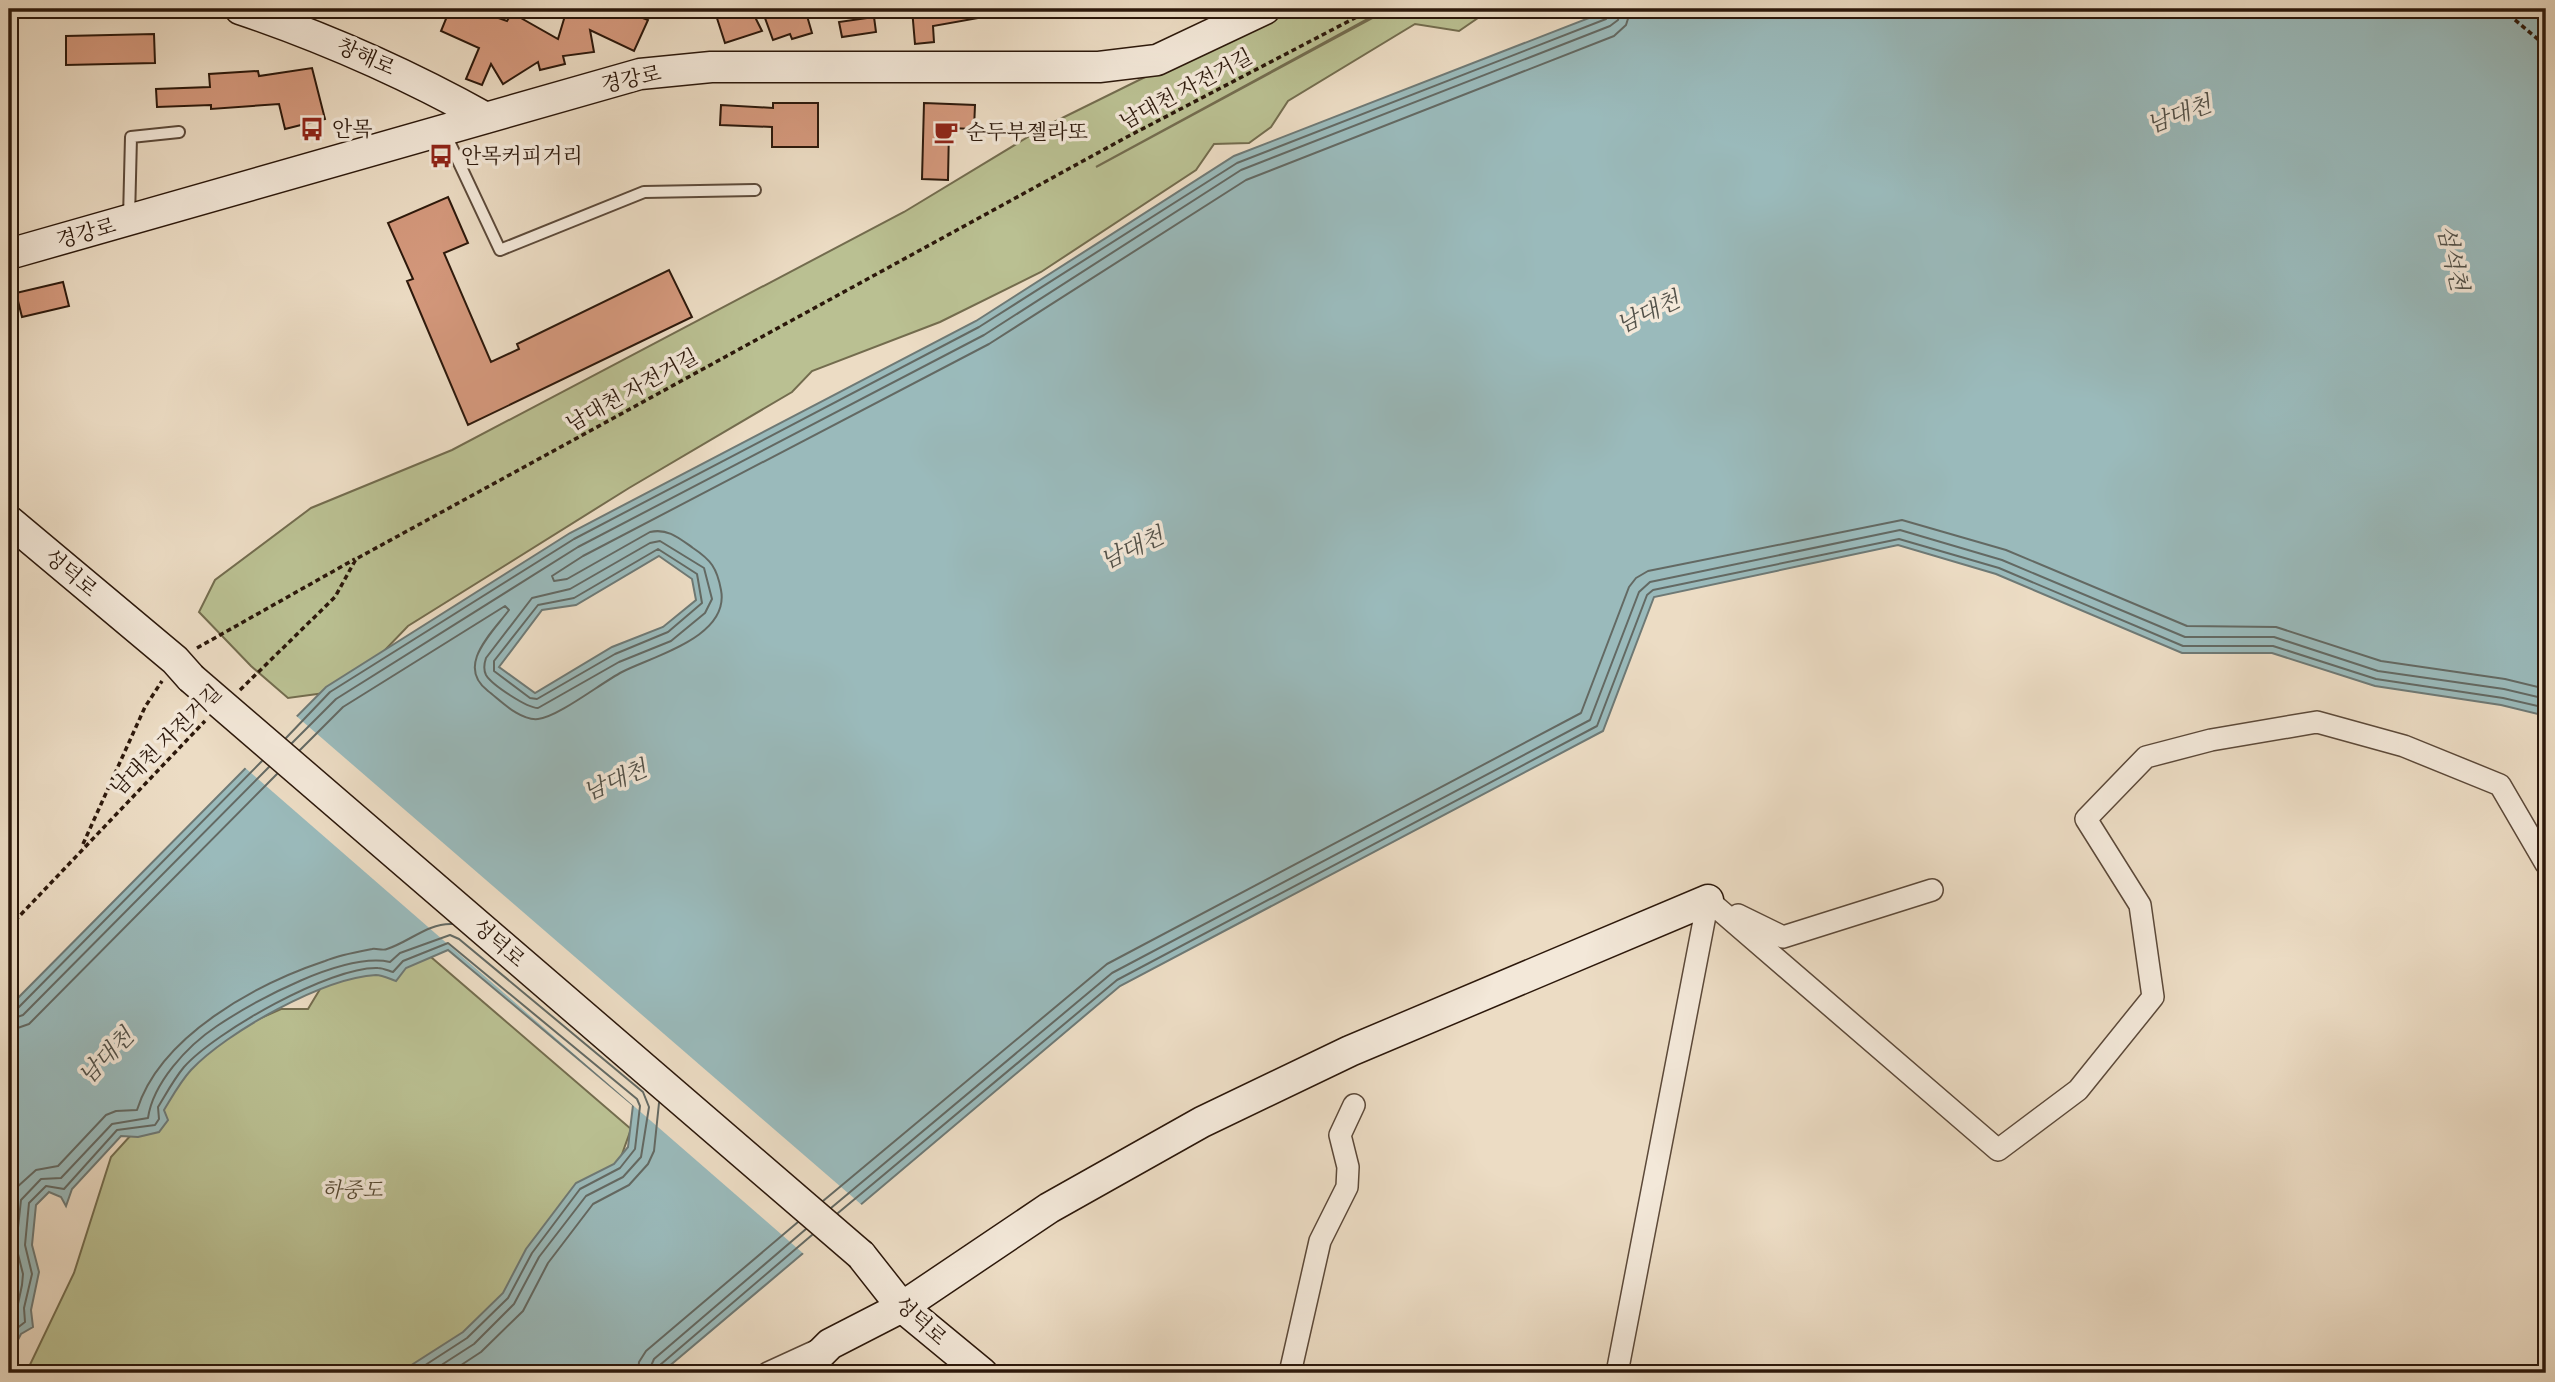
<svg xmlns="http://www.w3.org/2000/svg" width="2555" height="1382" font-family="'IM FELL English','Noto Serif KR',serif">
	<style>
		.green { fill: #bac092; stroke: #736c4e; stroke-width: 2 }
		.water { fill: #9ababb; stroke: #6e7975; stroke-width: 2; fill-rule: evenodd }
		.pier { fill: #ecdcc4 }
		.lines { fill: none; stroke-linecap: round; stroke-linejoin: round }
		.shore { stroke: #636963; stroke-width: 2 }
		.building { fill: #d4987c; stroke: #2c180b; stroke-width: 2 }
		.lane-casing { stroke: #5c4939; stroke-width: 14 }
		.street-casing { stroke: #5c4939; stroke-width: 24 }
		.secondary-casing { stroke: #2c180b; stroke-width: 33 }
		.path { stroke: #2c180b; stroke-width: 3.5; stroke-dasharray: 5 3.5; stroke-linecap: butt }
		.lane { stroke: #f3e8d9; stroke-width: 10 }
		.street { stroke: #f3e8d9; stroke-width: 21 }
		.secondary { stroke: #f3e8d9; stroke-width: 30 }
		.secondary-bridge-casing { stroke: #2c180b; stroke-width: 33; stroke-linecap: butt }
		.secondary-bridge { stroke: #f3e8d9; stroke-width: 30 }
		.labels { text-anchor: middle; stroke-width: 7; stroke-linejoin: round; paint-order: stroke }
		.street-label { font-size: 21px; fill: #2c180b; stroke: #f3e8d9 }
		.poi-label { font-size: 21px; fill: #2c180b; stroke: #f3e8d9; text-anchor: start }
		.park-label { font-size: 21px; font-style: italic; fill: #574a34; stroke: #f3e8d9 }
		.water-label { font-size: 23px; font-style: italic; fill: #525149; stroke: #f3e8d9 }
	</style>
	<rect width="100%" height="100%" fill="#ecdcc4"/>
	<filter id="stains"><feTurbulence type="fractalNoise" baseFrequency=".00286" numOctaves="4"/><feColorMatrix values="0 0 0 0 .2 0 0 0 0 .09 0 0 0 0 .02 0 0 0 .5 -.17"/></filter>
	<radialGradient id="worn" r=".72"><stop offset=".6" stop-color="#630" stop-opacity="0"/><stop offset="1" stop-color="#630" stop-opacity=".3"/></radialGradient>
	<path class="green" d="M1283 9H1386L1096 167 1389 9H1491L1459 31 1415 24 1288 101 1271 127 1249 143 1214 144 1196 170 1041 272 940 322 812 371 792 392 629 488 408 626 361 675 332 692 288 698 251 666 199 612 215 580 311 508 452 450 904 212 1046 126Z
		M410 939 631 1129 612 1182 452 1373H26L74 1273 111 1157 221 1036 281 1009H308L337 961Z"/>
	<path class="water" d="M1612 9H2546V716L2501 705 2375 686 2272 653H2182L1996 574 1898 545 1654 597 1603 731 1120 986 661 1373H399L463 1332 503 1293 526 1249 576 1183 614 1164 628 1147 633 1105 448 950 406 968 396 981C390 979 382 975 376 975 323 978 227 1032 191 1070 180 1082 172 1097 164 1110L168 1120 159 1132 138 1137 121 1136 72 1189 66 1206 61 1197 49 1192 36 1205 32 1245 39 1272 31 1310 33 1327 21 1334 9 1357V1007L326 687 570 533 976 321 1234 156ZM659 556 692 579 696 600 663 627 612 647 535 693 499 667 542 610 576 605Z"/>
	<path class="pier" d="M294 714 863 1206 805 1255 243 766Z"/>
	<g class="lines">
		<path class="shore" d="M660 541 704 568 712 599 705 613 671 641 619 662 538 708C527 708 492 685 486 675 483 669 484 664 486 658L532 598 570 589 650 543Z
			M658 549 697 574 702 603 668 632 615 654 537 699 530 698 494 671V661L538 605 574 598Z
			M286 738 330 692 574 539 979 327 1237 163 1606 19 1611 9
			M292 743 336 699 578 547 984 335 1241 170 1610 26 1618 20 1620 9
			M300 750 343 707 505 606 509 610C492 633 455 666 488 691 501 701 520 721 538 719 558 717 601 683 622 672 653 656 730 637 721 590 717 568 711 560 693 548 679 538 668 528 650 532L567 579 554 581 552 576 583 556 989 344 1246 180 1614 36 1626 25 1631 9
			M9 1011 17 1009 262 761
			M9 1020 23 1015 269 767
			M9 1031 29 1024 277 774
			M823 1201 1107 964 1581 713 1629 587 1636 578 1648 571 1902 520 2006 550 2187 626 2276 627 2381 661 2505 679 2546 689
			M831 1208 1112 973 1590 720 1639 592 1650 582 1900 530 2002 560 2185 637H2274L2378 671 2504 689 2546 699
			M838 1213 1117 980 1597 726 1647 595 1653 590 1899 539 1999 568 2183 646H2273L2376 679 2503 698 2546 708
			M9 1224 10 1199 16 1188 36 1170 58 1166 106 1115 116 1111 137 1110C160 1036 256 984 325 961 339 955 356 952 372 949 376 948 383 951 387 949 409 942 428 923 452 924
			M9 1324 15 1318 22 1285 23 1274 16 1246 21 1200 41 1179 61 1178 112 1124 148 1118C153 1083 187 1046 217 1026 256 1000 344 952 390 962L400 953 450 935 459 939 643 1092 649 1107 641 1157 623 1177 586 1196 539 1257 514 1304 474 1344 429 1373
			M9 1342 16 1329 25 1322 24 1308 32 1274 25 1245 29 1203 46 1186 64 1189 117 1130 155 1125 159 1119 158 1107C166 1094 174 1079 184 1067 215 1032 331 966 378 968 383 968 389 971 393 972L403 961 448 943 637 1099 640 1106 635 1149 620 1168 580 1189 532 1253 508 1298 467 1338 413 1373
			M449 1373 481 1352 523 1311 548 1263 593 1204 629 1185 648 1164 654 1151 659 1103
			M638 1373 639 1362 646 1351 798 1222
			M648 1373 654 1359 806 1229
			M657 1373 660 1365 812 1235"/>
	</g>
	<path class="building" d="M450 9H473L507 21 512 13 558 39 567 9H644L640 17 648 20 634 51 590 30 594 52 563 56 565 64 540 70 538 62 503 84 491 64 482 85 466 79 479 48 441 31Z
		M714 9H751L762 31 725 43Z
		M790 9H805L812 33 792 39 790 34 773 40 765 18Z
		M912 9H983L984 17 933 26 934 42 915 44Z
		M874 17 876 32 842 37 839 22Z
		M154 34 155 63 66 65V36Z
		M312 68 325 119 285 129 279 104 211 109V105L157 107 156 89 210 87 209 74 258 71 259 76Z
		M773 103H818V147H772V127L720 125 721 105 773 108Z
		M924 103 975 105 974 129 949 128 948 180 922 179Z
		M448 197 468 243 444 253 491 362 519 349 517 344 669 270 692 317 468 425 407 281 413 279 388 223Z
		M63 282 69 306 22 317 16 293Z"/>
	<g class="lines">
		<g class="lane-casing">
			<path id="lane" d="M445 133 500 250 644 192 755 190
				M129 218 131 137 179 132"/>
		</g>
		<g class="street-casing">
			<path id="street" d="M1708 900 1998 1150 2078 1090 2153 997 2140 905 2086 819 2146 757 2211 740 2317 722 2404 746 2500 785 2546 864
				M1738 915 1783 937 1932 890
				M768 1373 816 1351
				M1290 1373 1320 1241 1347 1187 1348 1167 1340 1135 1354 1105
				M1617 1373 1708 900"/>
		</g>
		<g class="secondary-casing">
			<path id="secondary" d="M240 9C326 38 407 74 486 118
				M9 254 640 74 711 67H1099L1157 60 1265 9
				M9 521 175 660 191 678
				M861 1255 902 1307 982 1373
				M801 1373 830 1344 902 1307 1049 1208 1202 1122 1350 1051 1708 900"/>
		</g>
		<path class="path" d="M2502 9 2546 46
			M197 648 355 559
			M240 690 335 597 356 559 1125 138 1372 9
			M83 844 145 707 162 681
			M9 927 205 721"/>
		<use href="#lane" class="lane"/>
		<use href="#street" class="street"/>
		<use href="#secondary" class="secondary"/>
		<g class="secondary-bridge-casing">
			<path id="secondary-bridge" d="M191 678 861 1255"/>
		</g>
		<use href="#secondary-bridge" class="secondary-bridge"/>
	</g>
	<defs>
		<g id="bus-bare" transform="scale(1.89)"><path d="M-5-6H5V4H4V6H2V4H-2V6H-4V4H-5ZM-3.5-4V0h7V-4ZM-3.5 1.2v1.5H-2V1.2ZM2 1.2v1.5H3.5V1.2Z" fill="#8f2418" stroke="#f3e8d9" stroke-width="2.5" paint-order="stroke"/></g>
		<g id="cafe-bare" transform="scale(1.89)"><path d="M-5.5-4.5H6V0H3Q3 3.5 0 3.5H-2.5Q-5.5 3.5-5.5 0ZM3-3.2v2h1.7v-2ZM-6 4.5H4V6H-6Z" fill="#8f2418" stroke="#f3e8d9" stroke-width="2.5" paint-order="stroke"/></g>
	</defs>
	<g fill-rule="evenodd">
		<use href="#bus-bare" x="312" y="129"/>
		<use href="#cafe-bare" x="946" y="132"/>
		<use href="#bus-bare" x="441" y="156"/>
	</g>
	<g class="labels">
		<g class="street-label">
			<text transform="translate(366 57) rotate(24)" y="7">창해로</text>
			<text transform="translate(631 79) rotate(-12)" y="7">경강로</text>
			<text transform="translate(1186 89) rotate(-28)" y="7">남대천 자전거길</text>
			<text transform="translate(86 233) rotate(-16)" y="7">경강로</text>
			<text transform="translate(632 390) rotate(-29)" y="7">남대천 자전거길</text>
			<text transform="translate(71 573) rotate(40)" y="7">성덕로</text>
			<text transform="translate(166 740) rotate(-45)" y="7">남대천 자전거길</text>
			<text transform="translate(499 943) rotate(41)" y="7">성덕로</text>
			<text transform="translate(921 1321) rotate(42)" y="7">성덕로</text>
		</g>
		<g class="poi-label">
			<text x="332" y="136">안목</text>
			<text x="966" y="139">순두부젤라또</text>
			<text x="461" y="163">안목커피거리</text>
		</g>
		<g class="park-label">
			<text x="352" y="1197">하중도</text>
		</g>
		<g class="water-label">
			<text transform="translate(2179 114) rotate(-20)" y="8">남대천</text>
			<text transform="translate(2453 258) rotate(77)" y="8">섬석천</text>
			<text transform="translate(1648 312) rotate(-25)" y="8">남대천</text>
			<text transform="translate(1132 548) rotate(-25)" y="8">남대천</text>
			<text transform="translate(615 780) rotate(-23)" y="8">남대천</text>
			<text transform="translate(106 1056) rotate(-46)" y="8">남대천</text>
		</g>
	</g>
	<rect width="2555" height="1382" fill="none" stroke="#ecdcc4" stroke-width="35"/>
	<rect x="10" y="10" width="2534" height="1361" fill="none" stroke="#2c180b" stroke-width="3.5"/>
	<rect x="18" y="18" width="2520" height="1347" fill="none" stroke="#2c180b" stroke-width="2"/>
	<rect width="100%" height="100%" filter="url(#stains)"/>
	<rect width="100%" height="100%" fill="url(#worn)"/>
</svg>
